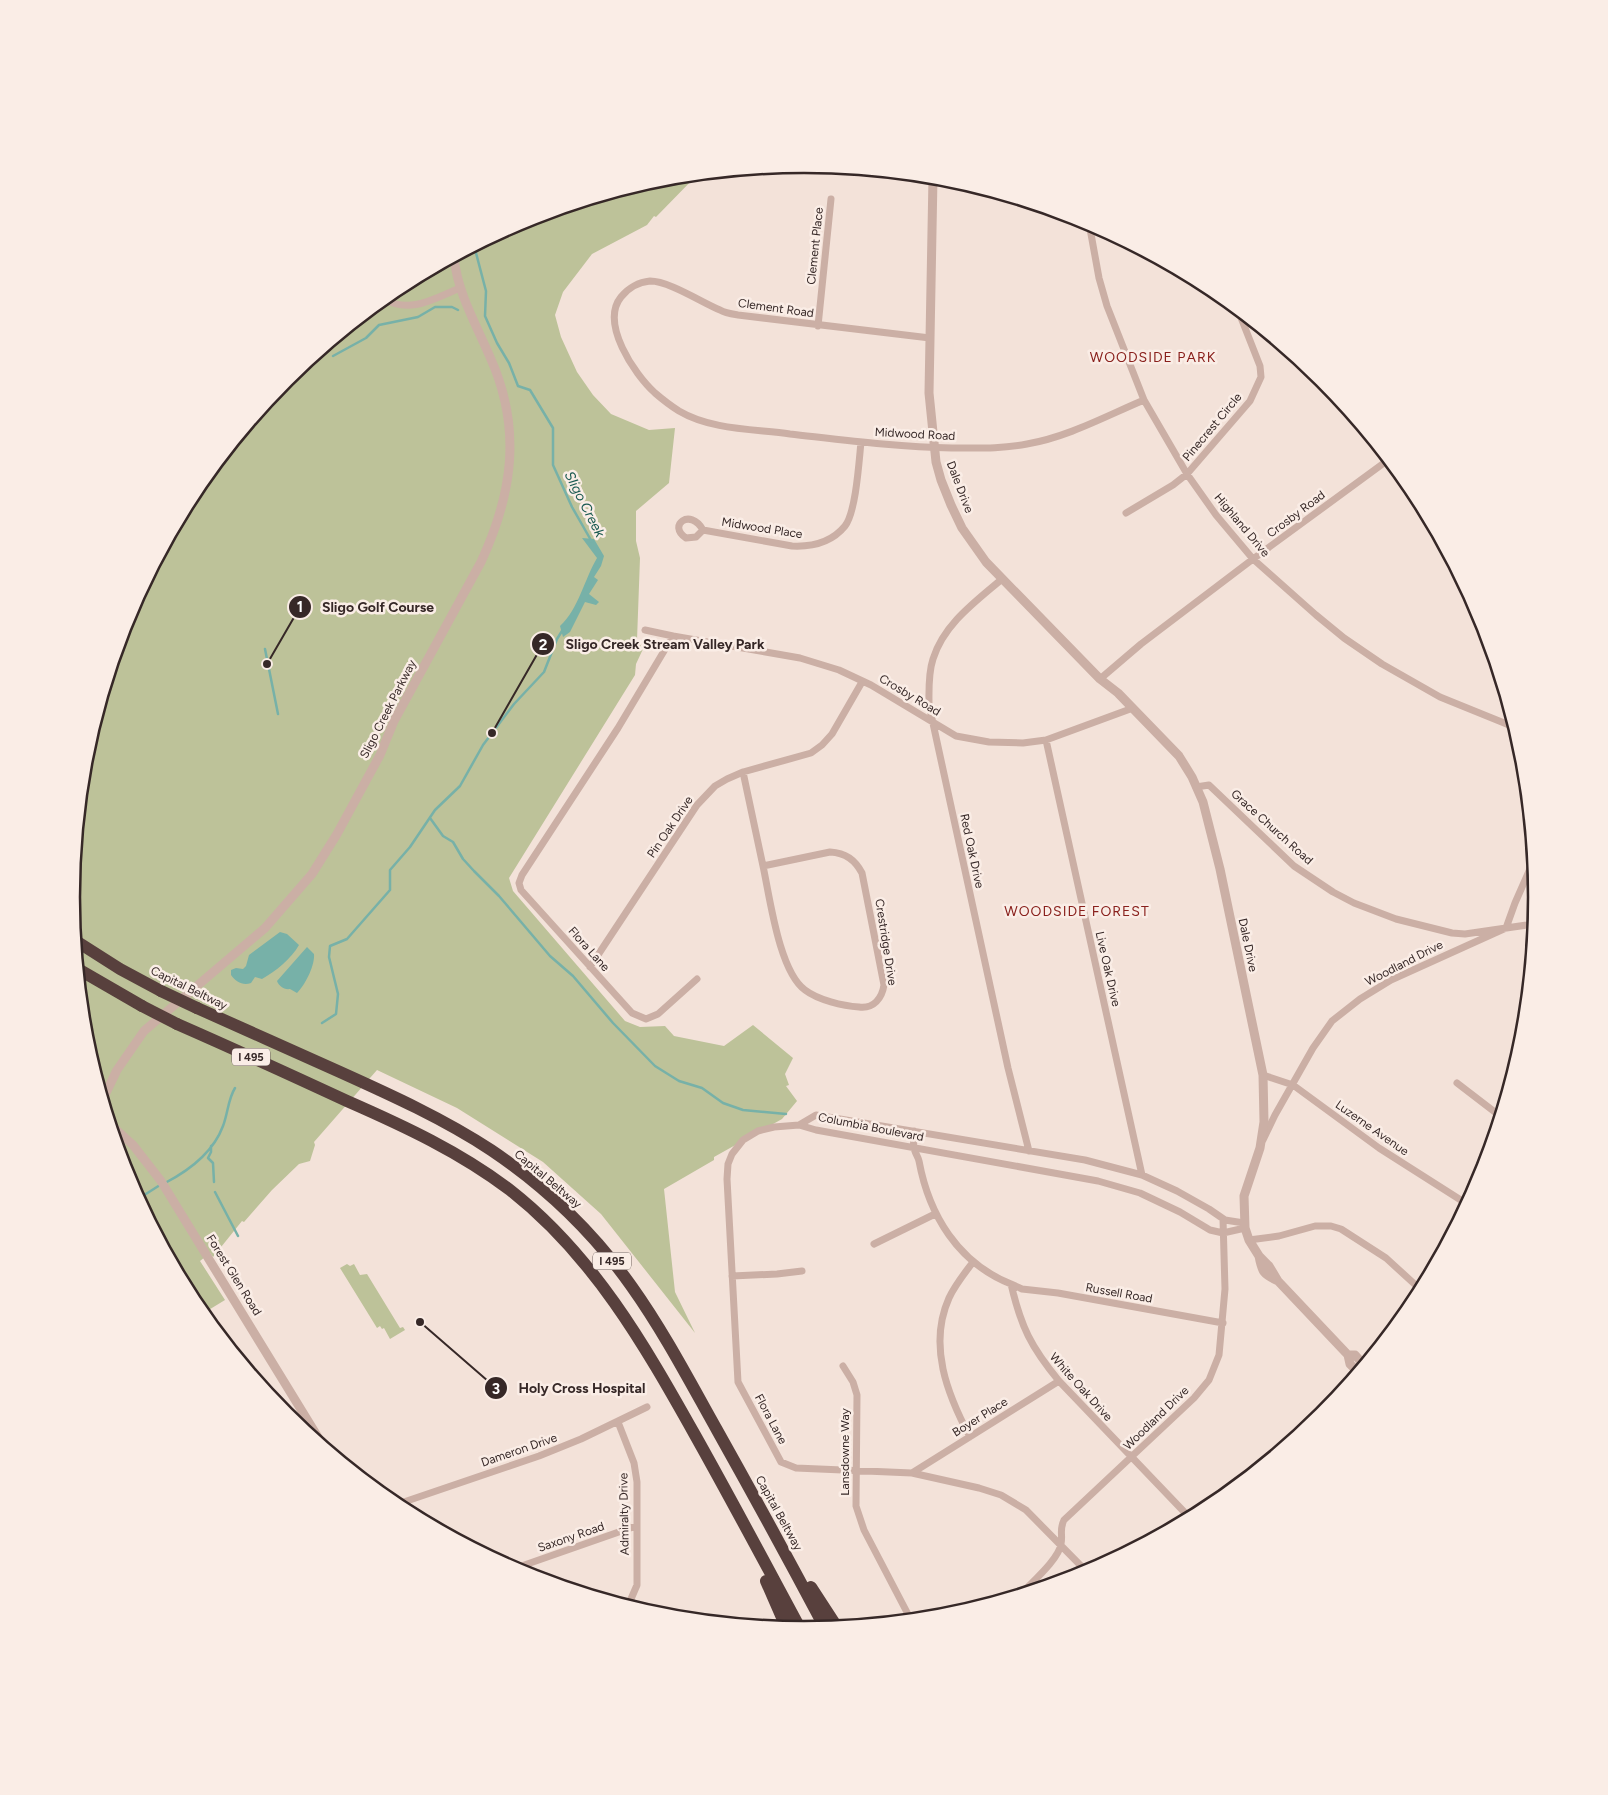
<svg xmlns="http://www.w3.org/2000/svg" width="1608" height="1795" font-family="Figtree,sans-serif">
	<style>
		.green { fill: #bdc299 }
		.water { fill: #77b1a8 }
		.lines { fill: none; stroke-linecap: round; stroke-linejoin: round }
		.stream { stroke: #77b1a8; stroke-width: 2.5 }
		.minor { stroke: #cbafa5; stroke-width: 7 }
		.tertiary { stroke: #cbafa5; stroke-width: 9 }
		.motorway { stroke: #58403d; stroke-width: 12 }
		.motorway-bridge { stroke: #58403d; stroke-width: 12 }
		.labels { text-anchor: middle; stroke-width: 5; stroke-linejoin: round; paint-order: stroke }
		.shield { fill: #faede6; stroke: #716360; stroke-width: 1 }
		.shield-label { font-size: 11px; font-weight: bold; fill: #362827 }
		.street-label { font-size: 12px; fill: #362827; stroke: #faede6 }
		.neighbourhood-label { font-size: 14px; letter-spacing: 1px; fill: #89201c; stroke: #faede6 }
		.water-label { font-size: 14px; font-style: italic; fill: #1a5a51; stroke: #faede6 }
		.rim { fill: none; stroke: #362827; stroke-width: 2.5 }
		.leader { fill: none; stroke: #362827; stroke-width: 2 }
		.callout-dot { fill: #362827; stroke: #faede6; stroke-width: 2 }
		.mark-label { font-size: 15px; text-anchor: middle; font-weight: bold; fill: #fff }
		.callout-label { font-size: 14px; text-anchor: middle; font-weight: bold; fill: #362827; stroke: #faede6; stroke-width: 5; stroke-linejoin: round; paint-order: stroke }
	</style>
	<rect width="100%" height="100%" fill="#f3e2d9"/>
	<path class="green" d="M697 175 656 217 654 216 647 225 592 254 563 292 555 315 561 337 577 372 593 395 611 414 649 430 675 428 669 483 636 511V541L640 558 637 640 643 649 636 664 635 675 509 878 513 891 625 1021 640 1027 665 1026 674 1036 724 1046 753 1025 793 1058 785 1074 789 1085 786 1086 797 1101 782 1119 714 1157V1160L664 1189 675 1292 695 1333 601 1214 543 1162 457 1108 377 1070 314 1142 315 1145 310 1161 299 1164 272 1190 244 1222 242 1221 213 1257 210 1253 200 1261 225 1300 202 1314 195 1304 127 1178 85 1040 71 897 85 754 127 617 195 490 286 379 397 288 524 220 661 179Z
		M347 1264 350 1266 354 1264 360 1275 367 1274 400 1328 403 1327 405 1330 390 1339 384 1328 382 1329 380 1326 377 1328 340 1268Z"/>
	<path class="water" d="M582 538 594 539 604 556 601 566 594 577 598 580 589 594 599 602 596 605 585 602 570 632 563 637 560 626C578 610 585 578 597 558Z
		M280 932 287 934 299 945C291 959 276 971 262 979L255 977 251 983C243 986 236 982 231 975V970L236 968 243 969 246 966 249 955Z
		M307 947 314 954C315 966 305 985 297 993L290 989C284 990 279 986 277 981Z"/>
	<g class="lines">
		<path class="stream" d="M622 191 628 192 650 182
			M477 245 476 253 486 291 485 316 497 343 509 363 518 386 530 390 553 428V465L572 507 592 542
			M333 356 366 338 379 325 418 317 435 307H452L458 310
			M265 649 278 714
			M430 818 443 836 453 842 463 859 474 871 499 896 550 956 573 976 613 1023 655 1066 679 1081 702 1088 723 1103 743 1110 786 1114
			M322 1023 336 1014 338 994 329 957 330 946 347 939 390 890V870L410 847 435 810 460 786 483 745 514 704 544 672 557 639 562 631
			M211 1146V1152L208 1158 213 1163 214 1182
			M165 1183C190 1170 213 1153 223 1126 228 1113 228 1099 235 1088
			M215 1192 238 1236
			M138 1199 160 1185"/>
		<path class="minor" d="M1089 223 1099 278 1107 306 1144 400 1187 474 1216 515 1253 559 1316 615 1344 638 1382 664 1440 697 1514 727
			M383 299C411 314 433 299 460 288
			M818 326 831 199
			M930 338 738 315C732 314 725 313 720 310 701 302 669 281 650 281 639 282 628 288 621 297 600 323 634 374 655 393 662 399 671 406 679 411 711 430 754 429 790 434 844 440 897 447 952 448 977 448 1002 449 1027 444 1068 437 1106 416 1144 400
			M1126 513 1173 485 1187 474 1250 401 1261 377 1260 366 1238 310
			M703 530C690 507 667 526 686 538L696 537 703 530 792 546C812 547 832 542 845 526 856 512 859 461 861 442
			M1002 579C975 602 944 624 933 659 928 674 929 691 929 705L1008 1068 1029 1151
			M645 630 673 636
			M1100 679 1141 644 1253 559 1388 460
			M1046 740 1142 1175
			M743 772 763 866
			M1196 787 1209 785 1294 866 1333 892 1354 903 1396 919 1452 933 1465 934 1534 924
			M830 852C846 853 855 860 862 873L884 985C882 998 874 1009 859 1007 843 1006 818 1000 805 990 779 971 770 898 763 866Z
			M590 967 697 805 715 786 727 779 743 772 811 753 822 745 832 734 862 682
			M697 979 658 1014 646 1019 632 1013 521 890 519 883 522 875 618 728 673 636 800 658 839 670 871 685 956 736 989 742 1023 743 1046 740 1133 708
			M1263 1075 1293 1085 1379 1148 1467 1204
			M1457 1083 1500 1116
			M799 1125 816 1115 1085 1160 1142 1175 1177 1191 1209 1209 1225 1220 1244 1223
			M914 1131C914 1136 913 1142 914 1147 914 1152 918 1156 919 1161 929 1215 958 1263 1011 1284 1021 1327 1031 1347 1059 1381L1190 1518
			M1263 1140 1275 1115 1313 1048 1332 1021 1360 999 1391 980 1506 928 1515 903 1533 862
			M1249 1240 1279 1236 1315 1226H1331L1341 1229 1386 1258 1421 1290
			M874 1244 935 1214
			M732 1276 777 1274 802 1271
			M1011 1284 1022 1289 1058 1293 1223 1323
			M843 1366 853 1382 857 1395 856 1506 864 1530 911 1620
			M618 1422 634 1463 637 1482V1585L628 1606
			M970 1437C947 1394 928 1345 949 1298 955 1285 964 1274 973 1262
			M912 1473 1059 1381
			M395 1505 539 1456 581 1439 647 1407
			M513 1569 636 1526
			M1088 1573 1026 1510 1001 1495 979 1488 912 1473 796 1468 781 1462 738 1382 727 1179 728 1164 732 1154 743 1140 758 1131 774 1127 799 1125 816 1130 1098 1181 1140 1193 1180 1212 1210 1230 1223 1233 1245 1228
			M1021 1594C1032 1582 1059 1559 1061 1544 1063 1534 1059 1530 1064 1520L1194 1398 1209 1380 1219 1355 1225 1289 1223 1219"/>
		<path class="tertiary" d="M933 177 929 393 936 462 941 480 951 505 962 528 986 562 1100 679 1118 693 1179 756 1192 777 1203 802 1220 869 1263 1075 1264 1122 1260 1148 1244 1196 1245 1228 1249 1240 1259 1256 1269 1266 1278 1281 1348 1355 1350 1364 1358 1372
			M103 1099 117 1070 144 1031 265 928 312 874 337 834 380 755 394 721 481 562C513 493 522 428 490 357 476 324 458 294 454 258
			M111 1125 133 1145 161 1181 324 1447
			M1259 1256C1262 1272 1263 1274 1278 1281
			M1348 1355H1355L1364 1365"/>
		<path class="motorway" d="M76 941 120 969 161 991
			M78 969 142 1006
			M197 1008C245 1029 292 1051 340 1072 391 1095 444 1119 491 1150 546 1187 594 1233 632 1287 664 1332 690 1382 717 1430 754 1496 790 1562 825 1628
			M177 1024C234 1049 291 1075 347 1101 404 1126 460 1152 510 1190 593 1255 644 1344 695 1435 731 1499 766 1565 801 1630
			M766 1581 787 1629
			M811 1587 837 1627"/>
		<path class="motorway-bridge" d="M161 991 197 1008
			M142 1006 177 1024"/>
	</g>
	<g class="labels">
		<g class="shield">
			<rect x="232" y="1048.5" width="38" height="17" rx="4"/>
			<rect x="593" y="1252.5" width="38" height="17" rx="4"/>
		</g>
		<g class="shield-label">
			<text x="251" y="1061">I 495</text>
			<text x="612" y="1265">I 495</text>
		</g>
		<g class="street-label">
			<text transform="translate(815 246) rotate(-84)" y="4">Clement Place</text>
			<text transform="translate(776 308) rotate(8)" y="4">Clement Road</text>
			<text transform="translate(1212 427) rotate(-50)" y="4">Pinecrest Circle</text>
			<text transform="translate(915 434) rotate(3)" y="4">Midwood Road</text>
			<text transform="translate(960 487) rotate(69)" y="4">Dale Drive</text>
			<text transform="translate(1296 514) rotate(-37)" y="4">Crosby Road</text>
			<text transform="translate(1242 525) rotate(50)" y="4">Highland Drive</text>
			<text transform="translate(762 528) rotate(9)" y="4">Midwood Place</text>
			<text transform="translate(910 695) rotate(31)" y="4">Crosby Road</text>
			<text transform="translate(388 709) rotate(-63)" y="4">Sligo Creek Parkway</text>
			<text transform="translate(670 827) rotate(-56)" y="4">Pin Oak Drive</text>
			<text transform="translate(1272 827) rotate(42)" y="4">Grace Church Road</text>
			<text transform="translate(972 851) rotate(78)" y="4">Red Oak Drive</text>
			<text transform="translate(886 942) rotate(81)" y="4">Crestridge Drive</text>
			<text transform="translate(1248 945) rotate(78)" y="4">Dale Drive</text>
			<text transform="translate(589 949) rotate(48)" y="4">Flora Lane</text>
			<text transform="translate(1404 963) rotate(-27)" y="4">Woodland Drive</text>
			<text transform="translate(1108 969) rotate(77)" y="4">Live Oak Drive</text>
			<text transform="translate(189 988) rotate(26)" y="4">Capital Beltway</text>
			<text transform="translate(871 1127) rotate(11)" y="4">Columbia Boulevard</text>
			<text transform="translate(1372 1128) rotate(35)" y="4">Luzerne Avenue</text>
			<text transform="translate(548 1179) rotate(40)" y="4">Capital Beltway</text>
			<text transform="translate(234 1275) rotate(58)" y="4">Forest Glen Road</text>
			<text transform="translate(1119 1293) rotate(10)" y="4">Russell Road</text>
			<text transform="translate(1081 1387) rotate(48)" y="4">White Oak Drive</text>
			<text transform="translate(980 1417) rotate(-32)" y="4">Boyer Place</text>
			<text transform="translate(1156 1418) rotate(-44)" y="4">Woodland Drive</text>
			<text transform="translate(771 1419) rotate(62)" y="4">Flora Lane</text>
			<text transform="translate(519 1450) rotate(-19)" y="4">Dameron Drive</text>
			<text transform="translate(845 1452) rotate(-90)" y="4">Lansdowne Way</text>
			<text transform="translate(779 1513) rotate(61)" y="4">Capital Beltway</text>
			<text transform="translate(624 1514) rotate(-91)" y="4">Admiralty Drive</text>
			<text transform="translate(571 1537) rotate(-19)" y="4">Saxony Road</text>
		</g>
		<g class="neighbourhood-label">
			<text x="1153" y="362">WOODSIDE PARK</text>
			<text x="1077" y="916">WOODSIDE FOREST</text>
		</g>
		<g class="water-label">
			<text transform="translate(585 504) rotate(63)" y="5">Sligo Creek</text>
		</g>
	</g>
	<path d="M0 0H1608V1795H0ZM80 897a724 724 0 1 1 1448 0a724 724 0 1 1-1448 0Z" fill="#faede6" fill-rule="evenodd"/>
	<path class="rim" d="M80 897a724 724 0 1 1 1448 0a724 724 0 1 1-1448 0Z"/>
	<path class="leader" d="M267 664L300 607M492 733L543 644M420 1322L496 1388"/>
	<g class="callout-dot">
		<circle cx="267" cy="664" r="5"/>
		<circle cx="492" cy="733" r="5"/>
		<circle cx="420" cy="1322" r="5"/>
		<circle cx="300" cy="607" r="12"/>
		<circle cx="543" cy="644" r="12"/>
		<circle cx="496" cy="1388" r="12"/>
	</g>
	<g class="mark-label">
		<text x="300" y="612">1</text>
		<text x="543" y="650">2</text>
		<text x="496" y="1394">3</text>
	</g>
	<g class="callout-label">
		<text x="378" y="612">Sligo Golf Course</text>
		<text x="665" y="649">Sligo Creek Stream Valley Park</text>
		<text x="582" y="1393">Holy Cross Hospital</text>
	</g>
</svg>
